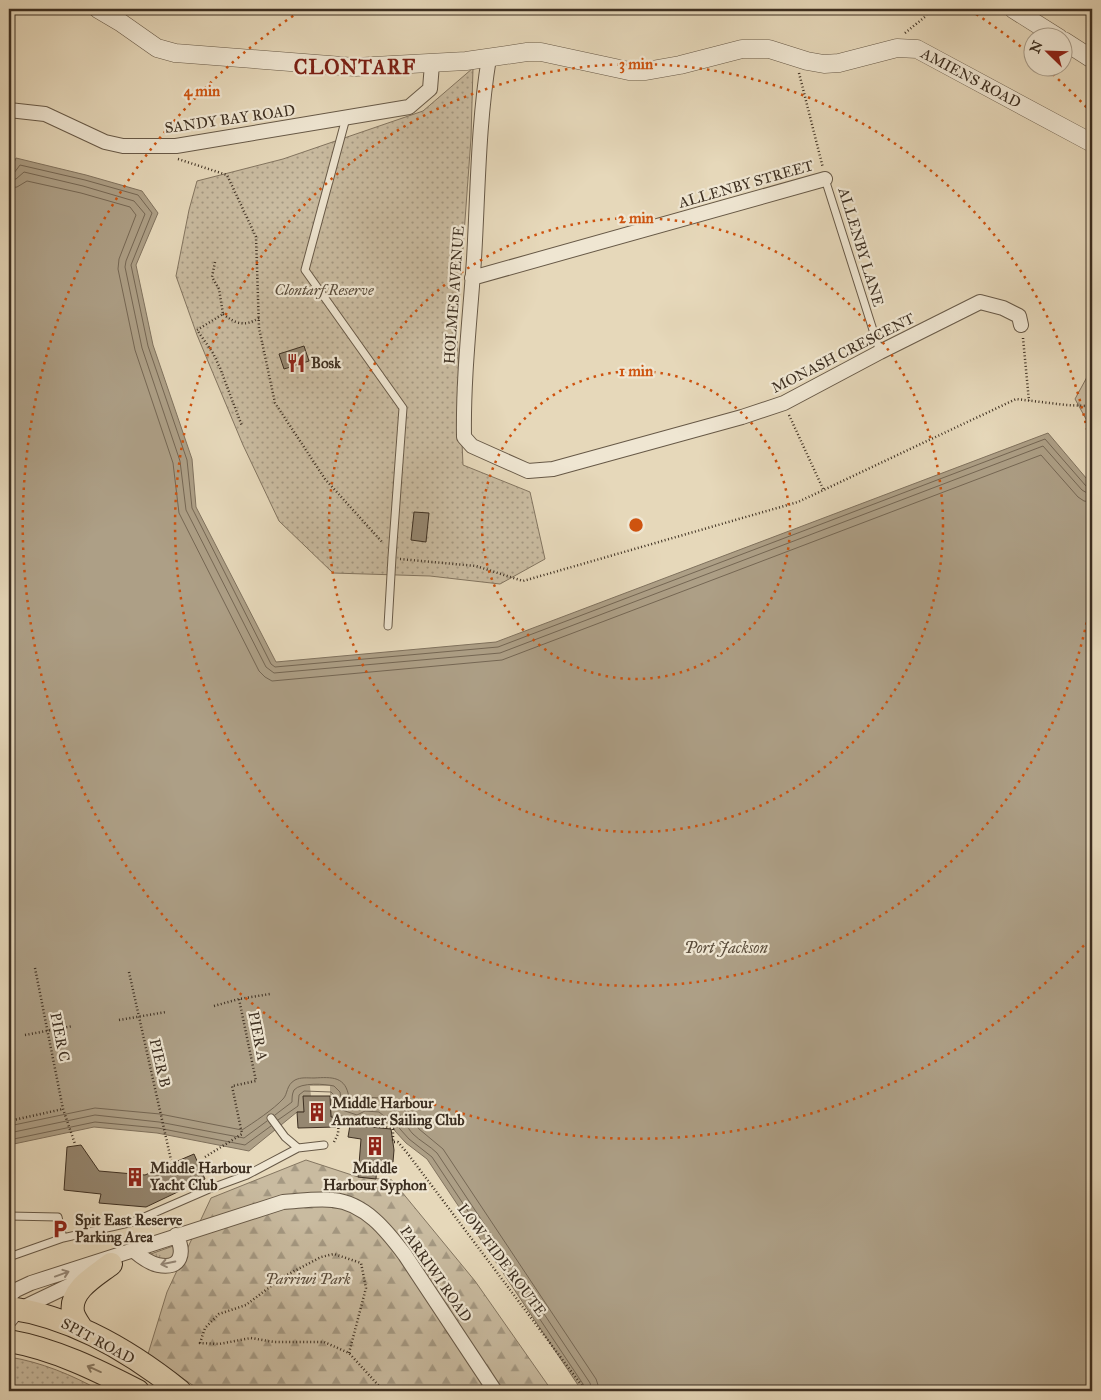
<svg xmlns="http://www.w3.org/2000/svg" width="1101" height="1400" font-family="'IM FELL Great Primer',serif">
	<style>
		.grass { fill: url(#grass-tufts); stroke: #837560 }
		.forest { fill: url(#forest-firs); stroke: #837560 }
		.park { fill: url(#park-dots); stroke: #837560 }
		.water { fill: #ad9f86; stroke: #80725e }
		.pier { fill: #e6d8ba }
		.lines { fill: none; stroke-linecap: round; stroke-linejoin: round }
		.shore { stroke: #756754; stroke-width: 1 }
		.building { fill: #958771; stroke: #3d2f21 }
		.service-casing { stroke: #675947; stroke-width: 9 }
		.minor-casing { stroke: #675947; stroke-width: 16 }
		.tertiary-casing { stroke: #675947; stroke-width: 19 }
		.trunk-casing { stroke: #3d2f21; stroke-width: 24 }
		.path { stroke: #3d2f21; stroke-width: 2.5; stroke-dasharray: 1 2.5; stroke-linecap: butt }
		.service { stroke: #efe6d2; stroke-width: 7 }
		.minor { stroke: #efe6d2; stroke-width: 14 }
		.tertiary { stroke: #efe6d2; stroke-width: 18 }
		.trunk { stroke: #e6d8ba; stroke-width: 22 }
		.oneway { stroke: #968a7a }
		.oneway2 { stroke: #897b66 }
		.ring { fill: none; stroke: #ce530f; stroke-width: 2.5; stroke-dasharray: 2.5 5 }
		.labels { text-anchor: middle; stroke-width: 4.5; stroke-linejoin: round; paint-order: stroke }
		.street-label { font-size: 15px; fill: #3d2f21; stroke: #efe6d2 }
		.park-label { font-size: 15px; font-style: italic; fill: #594b3a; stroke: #efe6d2 }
		.poi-label { font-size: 15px; font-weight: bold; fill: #3d2f21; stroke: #efe6d2; text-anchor: start }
		.water-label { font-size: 16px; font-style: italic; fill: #594b3a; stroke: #efe6d2 }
		.district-label { font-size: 20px; font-weight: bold; letter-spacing: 1px; fill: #7a1f14; stroke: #efe6d2 }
		.centre { fill: #ce530f; stroke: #efe6d2; stroke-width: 2.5 }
		.ring-label { font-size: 15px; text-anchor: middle; font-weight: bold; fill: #ce530f; stroke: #efe6d2; stroke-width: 4.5; stroke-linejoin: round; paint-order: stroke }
	</style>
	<defs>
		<pattern id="grass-tufts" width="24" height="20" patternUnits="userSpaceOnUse" patternTransform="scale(1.25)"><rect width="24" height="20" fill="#c9bba0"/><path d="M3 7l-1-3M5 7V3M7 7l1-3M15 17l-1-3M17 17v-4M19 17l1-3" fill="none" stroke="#a49882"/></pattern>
		<pattern id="forest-firs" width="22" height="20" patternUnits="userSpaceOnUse" patternTransform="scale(1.25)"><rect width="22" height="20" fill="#c9bba0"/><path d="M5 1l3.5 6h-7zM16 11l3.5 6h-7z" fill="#a49882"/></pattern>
		<pattern id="park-dots" width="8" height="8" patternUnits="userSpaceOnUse" patternTransform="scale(1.25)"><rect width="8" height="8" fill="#c9bba0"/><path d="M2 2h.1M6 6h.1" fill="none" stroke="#a49882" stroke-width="1.8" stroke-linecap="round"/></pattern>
	</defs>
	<rect width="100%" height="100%" fill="#e6d8ba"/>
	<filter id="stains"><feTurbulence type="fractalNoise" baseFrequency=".004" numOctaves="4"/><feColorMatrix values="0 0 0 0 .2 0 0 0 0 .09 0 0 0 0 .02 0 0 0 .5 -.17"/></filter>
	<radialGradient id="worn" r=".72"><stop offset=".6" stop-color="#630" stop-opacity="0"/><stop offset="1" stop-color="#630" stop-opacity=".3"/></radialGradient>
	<path class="grass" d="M176 1245 174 1258 165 1261 148 1255Z"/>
	<path class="forest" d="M1087 377 1092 380V430L1075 399Z
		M306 1160 358 1177 392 1180 475 1281 552 1391H201L148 1354 167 1292 211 1198Z"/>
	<path class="park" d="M473 68 471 138 457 330 463 465 530 492 545 559 500 584 430 576 333 573 279 521 243 445 197 335 176 276 189 210 197 181 283 159 423 111Z
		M9 1357C41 1362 72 1375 101 1391H9Z"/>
	<path class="water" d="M16 158 86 175 142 191 158 213 136 265 153 345 192 459 196 507 276 662 496 642 1048 433 1092 485V1391H582L427 1159 406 1143 395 1131 390 1120 387 1121V1124H380L379 1117 364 1116 363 1122H356L355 1120 335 1114 331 1117 330 1096 304 1112H297L249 1151 157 1133 94 1127 9 1145V174Z"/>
	<path class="pier" d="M310 1086H330V1096H311Z"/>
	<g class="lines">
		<path class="shore" d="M9 174 14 173 20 165 85 180 138 195 152 213 131 265 148 346 187 460 192 508 271 664 275 667 498 647 1045 439 1086 486 1092 488
			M9 180 16 179 24 172 83 186 134 201 145 214 126 261 125 267 142 348 180 461 186 510 266 667 274 673 500 653 1043 446 1082 490 1087 493 1092 494
			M9 188 17 187 27 181 81 193 130 207 136 215 119 259 118 269 135 350 173 463 179 513 259 671 265 677 272 681 502 660 1041 455 1078 497 1084 501 1092 502
			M275 1115 292 1102C292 1098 292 1094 294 1090 301 1082 325 1084 334 1086L340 1092 342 1104C356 1110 364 1103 379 1106 383 1106 394 1110 397 1112 404 1117 406 1127 413 1134 420 1141 430 1146 437 1153L590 1383 592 1391
			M278 1120 298 1106 299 1095 304 1091 331 1092 335 1096 336 1108 357 1115 365 1111 379 1112 384 1116 394 1117 400 1129 409 1139 432 1157 585 1387 586 1391
			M9 1126 95 1108 160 1114 242 1130C253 1123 274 1109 283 1099 288 1094 286 1085 295 1080 301 1077 307 1078 314 1078 332 1077 346 1076 349 1098L354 1100 364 1097 380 1098 398 1104 404 1109 419 1129 443 1149 596 1379 600 1391
			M9 1133 95 1115 159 1122 244 1138 267 1121
			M9 1140 95 1122 158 1128 245 1145 271 1126"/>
	</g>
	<path class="building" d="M304 346 309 361 284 369 279 354Z
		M414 512 429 513 426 542 411 540Z
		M303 1096H330L331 1117H337L336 1127 298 1128 297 1112H304Z
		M350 1125 391 1129 394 1150 393 1162 387 1161V1165H377L376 1179 358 1177 361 1139 348 1137Z
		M81 1145 99 1171 145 1175 194 1154 205 1179 146 1207 99 1203 101 1194 64 1190 67 1147Z"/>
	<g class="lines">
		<g class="service-casing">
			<path id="service" d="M346 118 305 270 403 408 392 557 388 626
				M825 179 880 352
				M271 1118 285 1137 298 1148
				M9 1216 58 1217 63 1238
				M9 1257 63 1238 133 1222 209 1189 247 1175 298 1148 324 1145"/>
		</g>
		<g class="minor-casing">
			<path id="minor" d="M489 58C478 124 478 192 474 259 470 319 463 377 464 437L472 446 528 471 553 469 742 417 784 403 880 352 980 302 1003 308 1019 316 1021 325
				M9 110 45 114 105 142 123 146H176L409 107 430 89 432 64
				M472 278 825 179
				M134 1251C141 1257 149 1263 158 1265 182 1270 185 1252 176 1235
				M9 1296 16 1290 31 1283 283 1202C300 1201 317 1198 333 1200 365 1203 387 1231 405 1255L495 1391
				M9 1321 18 1310 85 1278"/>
		</g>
		<g class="tertiary-casing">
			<path id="tertiary" d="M98 9 120 22 157 48 175 53 355 67 466 61 527 52H541L629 71H646L680 65 742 49H769L807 61 824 64 839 63 897 48 917 49 1092 143
				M1013 9 1059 38
				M1064 41 1092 59"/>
		</g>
		<g class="trunk-casing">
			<path id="trunk" d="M9 1308C73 1317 130 1351 180 1391
				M82 1329C79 1324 74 1318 73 1312 69 1290 97 1275 111 1264
				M9 1341C55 1349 97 1370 138 1391"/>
		</g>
		<path class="path" d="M905 33 926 16 927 9
			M799 73 823 168
			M178 159 227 175 256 237 259 328 275 403 325 479 383 543
			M215 262 212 277 219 289 223 314 197 330 213 353 220 368 242 426
			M223 314C236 324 244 327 259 318
			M1023 338 1029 401
			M789 415 824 491
			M400 559 476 566 523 581 798 502 1016 399 1066 405 1087 406 1092 409
			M35 968 63 1109 75 1144
			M129 972 171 1160
			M214 1006 239 999 270 994
			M119 1020 166 1012
			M25 1035 73 1026
			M9 1121 63 1109
			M334 1142 338 1134 339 1118 355 1124 391 1128 393 1129V1142H398L408 1154 586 1391
			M205 1157 242 1134 232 1086 256 1081 239 999
			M349 1353 366 1288 361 1263 334 1254 321 1257 283 1277 246 1305 219 1314 205 1328 200 1343 219 1344 251 1338 274 1342H324L349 1353 379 1386 381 1391"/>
		<use href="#service" class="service"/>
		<use href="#minor" class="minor"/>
		<use href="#tertiary" class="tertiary"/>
		<use href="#trunk" class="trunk"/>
	</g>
	<defs><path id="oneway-shaft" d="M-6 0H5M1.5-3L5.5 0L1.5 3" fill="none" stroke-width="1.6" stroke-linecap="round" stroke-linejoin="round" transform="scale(1.25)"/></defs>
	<g class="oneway">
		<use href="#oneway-shaft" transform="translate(168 1263) rotate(168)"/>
		<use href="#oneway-shaft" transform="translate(62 1274) rotate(-20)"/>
	</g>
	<use class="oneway2" href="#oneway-shaft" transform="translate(94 1369) rotate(-156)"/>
	<g class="ring">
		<circle cx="636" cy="525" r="154"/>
		<circle cx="636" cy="525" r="307"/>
		<path d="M1092 593A461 461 0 1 1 1092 457"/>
		<path d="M1089 940A614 614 0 1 1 302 10M970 10A614 614 0 0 1 1031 55M1047 69A614 614 0 0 1 1089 110"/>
	</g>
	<defs>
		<g id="restaurant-bare" transform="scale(1.5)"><path d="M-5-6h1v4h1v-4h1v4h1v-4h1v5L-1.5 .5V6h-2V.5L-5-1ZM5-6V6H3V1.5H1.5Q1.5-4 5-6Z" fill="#8f2418" stroke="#efe6d2" stroke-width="2.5" paint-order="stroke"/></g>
		<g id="building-bare" transform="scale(1.5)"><path d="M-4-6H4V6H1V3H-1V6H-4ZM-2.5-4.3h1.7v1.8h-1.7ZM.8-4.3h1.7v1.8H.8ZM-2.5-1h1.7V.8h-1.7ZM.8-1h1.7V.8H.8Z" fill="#8f2418" stroke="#efe6d2" stroke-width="2.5" paint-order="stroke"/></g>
		<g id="parking-bare" transform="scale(1.5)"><path d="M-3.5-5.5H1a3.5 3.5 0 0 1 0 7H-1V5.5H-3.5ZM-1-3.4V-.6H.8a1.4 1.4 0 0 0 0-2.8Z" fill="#8f2418" stroke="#efe6d2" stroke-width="2.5" paint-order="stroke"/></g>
	</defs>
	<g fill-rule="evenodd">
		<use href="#restaurant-bare" x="296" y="363"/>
		<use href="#building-bare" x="317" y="1112"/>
		<use href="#building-bare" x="375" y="1146"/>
		<use href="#building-bare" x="135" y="1177"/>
		<use href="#parking-bare" x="60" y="1229"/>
	</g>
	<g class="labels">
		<g class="street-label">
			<text transform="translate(971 78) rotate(28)" y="5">AMIENS ROAD</text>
			<text transform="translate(230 119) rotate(-8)" y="5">SANDY BAY ROAD</text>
			<text transform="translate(746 184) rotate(-16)" y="5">ALLENBY STREET</text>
			<text transform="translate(861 247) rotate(73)" y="5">ALLENBY LANE</text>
			<text transform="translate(454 295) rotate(-86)" y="5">HOLMES AVENUE</text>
			<text transform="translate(843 353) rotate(-27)" y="5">MONASH CRESCENT</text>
			<text transform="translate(258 1036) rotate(79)" y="5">PIER A</text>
			<text transform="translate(60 1037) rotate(79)" y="5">PIER C</text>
			<text transform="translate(160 1063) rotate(77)" y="5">PIER B</text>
			<text transform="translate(502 1260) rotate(53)" y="5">LOW TIDE ROUTE</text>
			<text transform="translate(436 1274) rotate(55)" y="5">PARRIWI ROAD</text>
			<text transform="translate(98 1341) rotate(28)" y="5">SPIT ROAD</text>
		</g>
		<g class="park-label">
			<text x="324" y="295">Clontarf Reserve</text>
			<text x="308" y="1284">Parriwi Park</text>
		</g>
		<g class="poi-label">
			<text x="311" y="368">Bosk</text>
			<text x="332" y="1108">Middle Harbour<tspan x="332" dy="17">Amatuer Sailing Club</tspan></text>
			<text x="150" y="1173">Middle Harbour<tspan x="150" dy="17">Yacht Club</tspan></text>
			<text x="375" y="1173" text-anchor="middle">Middle<tspan x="375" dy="17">Harbour Syphon</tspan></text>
			<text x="75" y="1225">Spit East Reserve<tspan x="75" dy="17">Parking Area</tspan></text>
		</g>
		<g class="water-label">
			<text x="726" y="953">Port Jackson</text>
		</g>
		<g class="district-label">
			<text x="355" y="74">CLONTARF</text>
		</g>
	</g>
	<circle cx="636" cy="525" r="8" class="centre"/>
	<g class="ring-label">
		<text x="636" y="69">3 min</text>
		<text x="202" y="96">4 min</text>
		<text x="636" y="223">2 min</text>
		<text x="636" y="376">1 min</text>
	</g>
	<rect width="1101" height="1400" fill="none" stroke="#e6d8ba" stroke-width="30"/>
	<rect x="10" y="10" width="1081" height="1380" fill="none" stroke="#3d2f21" stroke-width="2.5"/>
	<rect x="15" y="15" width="1071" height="1370" fill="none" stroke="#3d2f21"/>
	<g transform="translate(1048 52) rotate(293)"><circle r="24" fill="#efe6d2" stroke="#a89d8b"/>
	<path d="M0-4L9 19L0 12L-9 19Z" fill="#8f2418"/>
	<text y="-8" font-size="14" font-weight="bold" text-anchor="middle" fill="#3d2f21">N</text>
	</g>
	<rect width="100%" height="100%" filter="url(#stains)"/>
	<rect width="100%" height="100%" fill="url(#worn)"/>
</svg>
